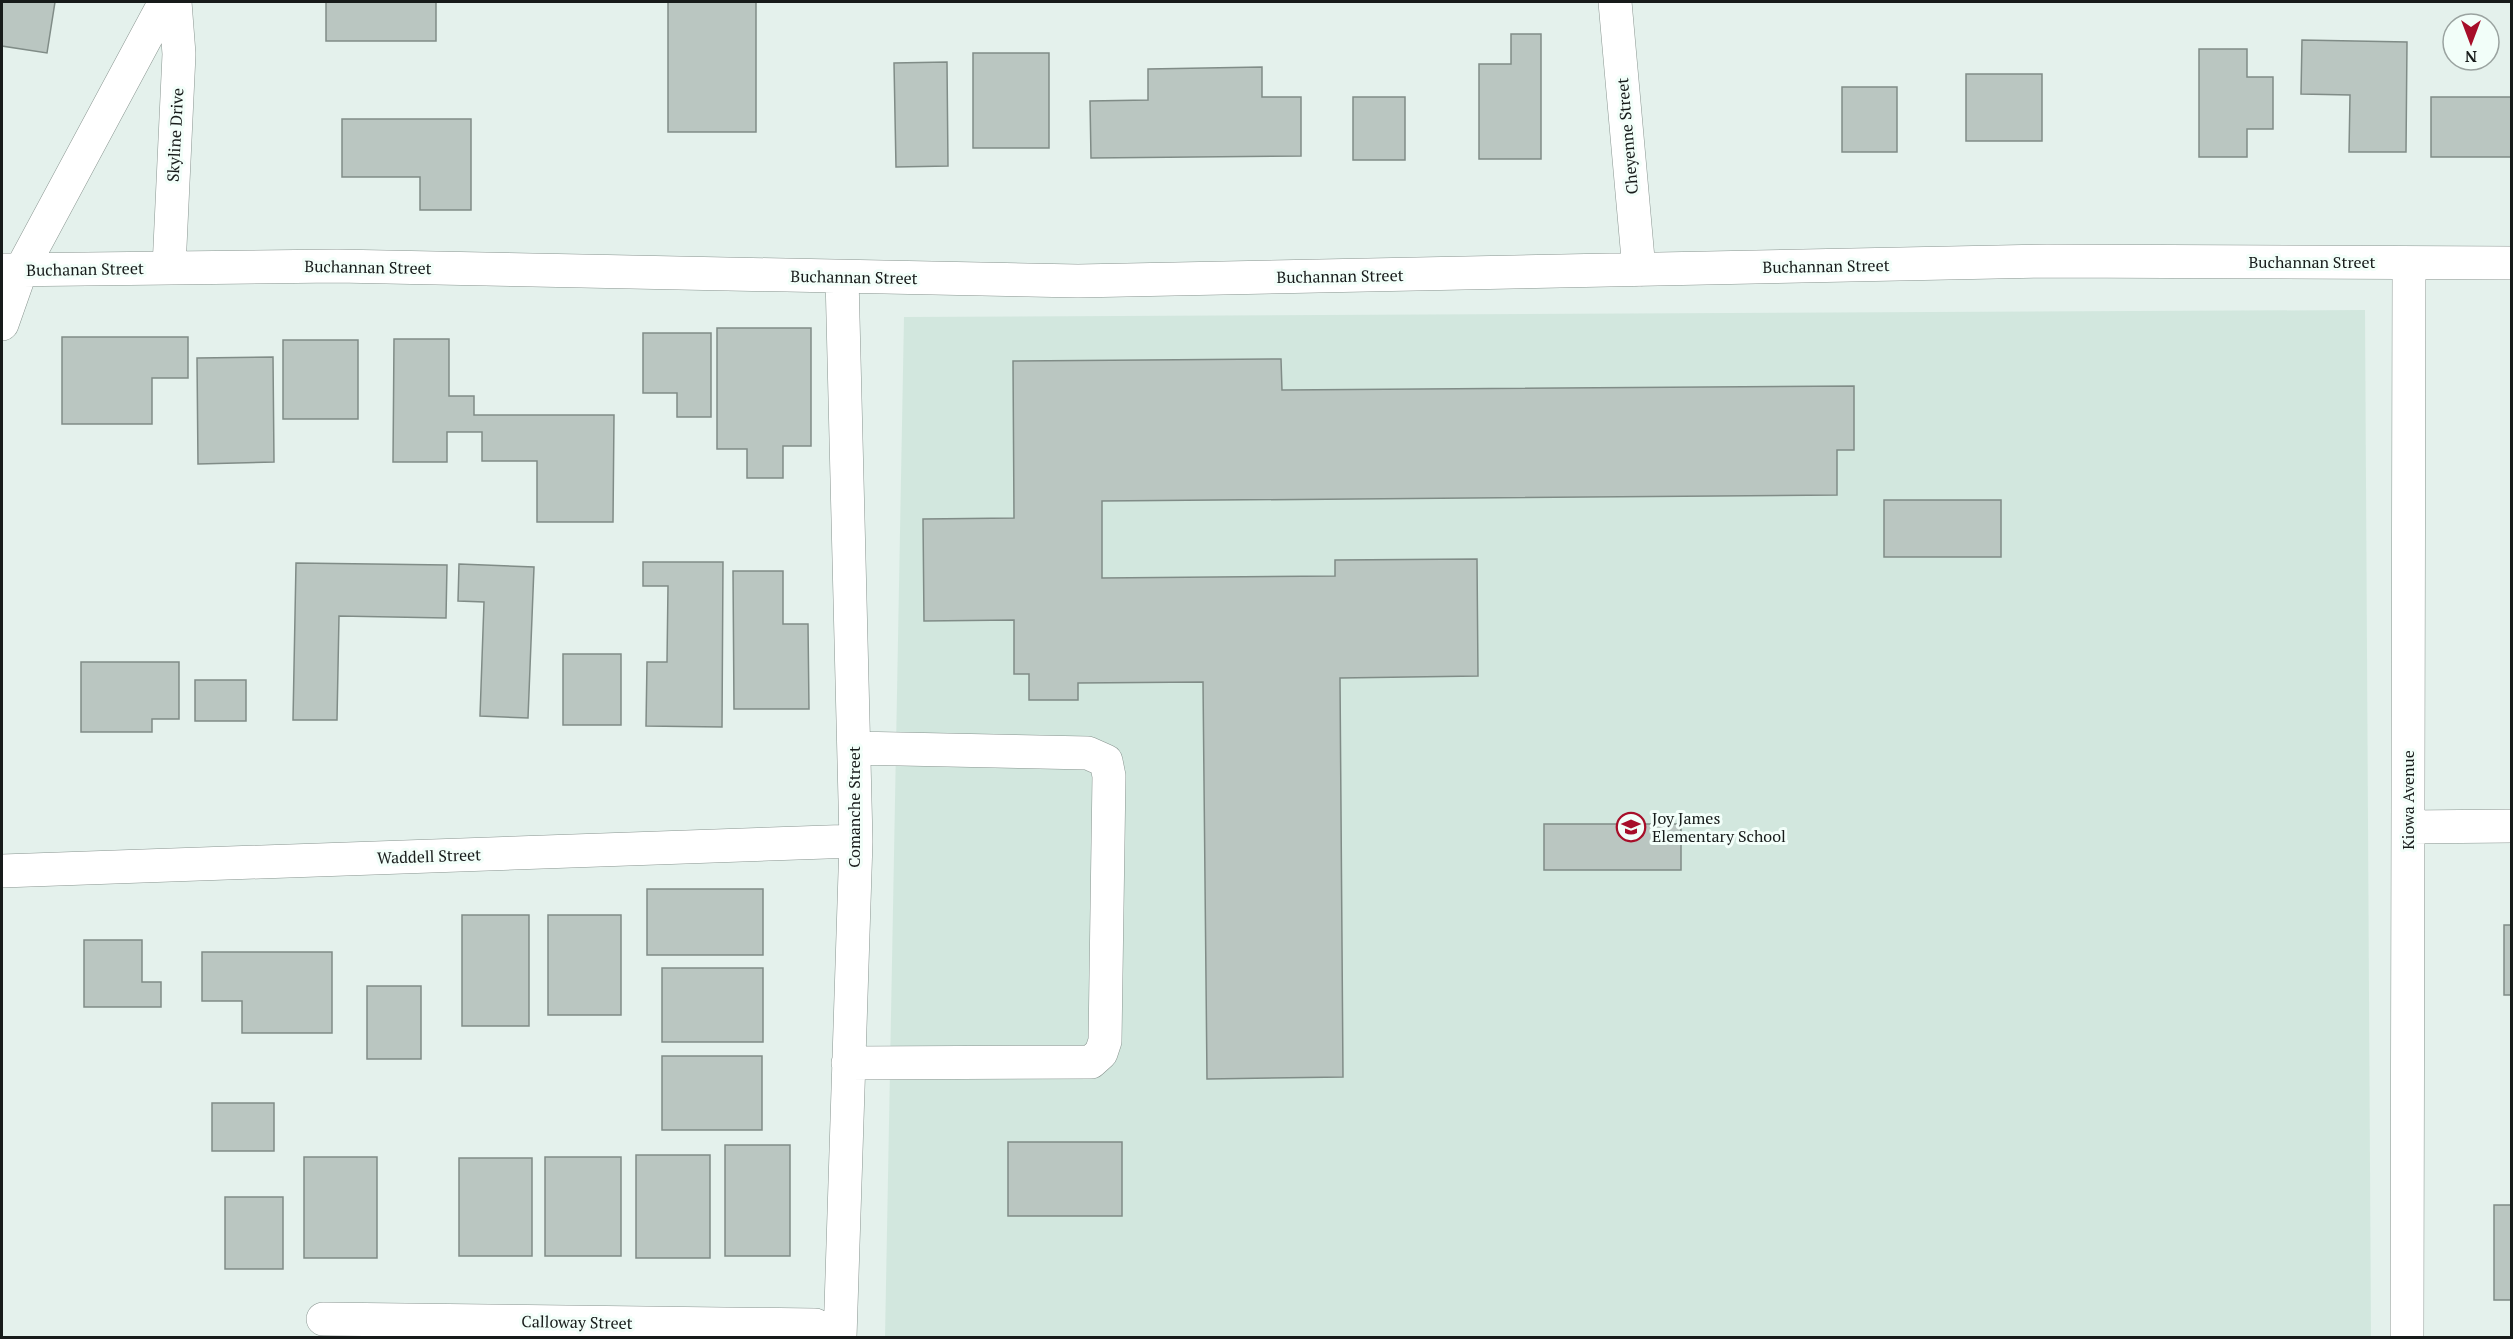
<svg xmlns="http://www.w3.org/2000/svg" width="2513" height="1339" font-family="'PT Serif',serif">
	<style>
		.built { fill: #d2e7de }
		.building { fill: #bac6c1; stroke: #808c87; stroke-width: 1.5 }
		.lines { fill: none; stroke-linecap: round; stroke-linejoin: round }
		.minor-casing { stroke: #899590; stroke-width: 34 }
		.minor { stroke: #fff; stroke-width: 33 }
		.labels { text-anchor: middle; stroke-width: 6; stroke-linejoin: round; paint-order: stroke }
		.street-label { font-size: 16px; fill: #171b1a; stroke: #f2fef9 }
		.poi-label { font-size: 16px; fill: #171b1a; stroke: #f2fef9; text-anchor: start }
	</style>
	<rect width="100%" height="100%" fill="#e4f1ec"/>
	<path class="built" d="M2365 310 2371 1337 885 1338 904 317Z"/>
	<path class="building" d="M2 2H55L47 53 2 46Z
		M326 2H436V41H326Z
		M668 2H756V132H668Z
		M1511 34H1541V159H1479V64H1511Z
		M2302 40 2407 42 2406 152H2349L2350 95 2301 94Z
		M2199 49H2247V77H2273V129H2247V157H2199Z
		M973 53H1049V148H973Z
		M947 62 948 166 896 167 894 63Z
		M1262 67V97H1301V156L1091 158 1090 101 1148 100V69Z
		M1966 74H2042V141H1966Z
		M1842 87H1897V152H1842Z
		M1353 97H1405V160H1353Z
		M2431 97H2512V157H2431Z
		M342 119H471V210H420V177H342Z
		M717 328H811V446H783V478H747V449H717Z
		M643 333H711V417H677V393H643Z
		M62 337H188V378H152V424H62Z
		M394 339H449V396H474V415H614L613 522H537V461H482V432H447V462H393Z
		M283 340H358V419H283Z
		M273 357 274 462 198 464 197 358Z
		M1281 359 1282 390 1854 386V450H1837V495L1102 501V578L1335 576V560L1477 559 1478 676 1340 678 1343 1077 1207 1079 1203 682 1078 683V700H1029V674H1014V620L924 621 923 519 1014 518 1013 361Z
		M1884 500H2001V557H1884Z
		M643 562H723L722 727 646 726 647 662H667L668 586H643Z
		M296 563 447 565 446 618 339 616 337 720H293Z
		M459 564 534 567 528 718 480 716 484 602 458 601Z
		M733 571H783V624H808L809 709H734Z
		M563 654H621V725H563Z
		M81 662H179V719H152V732H81Z
		M195 680H246V721H195Z
		M1544 824H1681V870H1544Z
		M647 889H763V955H647Z
		M462 915H529V1026H462Z
		M548 915H621V1015H548Z
		M2504 925H2512V995H2504Z
		M84 940H142V982H161V1007H84Z
		M202 952H332V1033H242V1001H202Z
		M662 968H763V1042H662Z
		M367 986H421V1059H367Z
		M662 1056H762V1130H662Z
		M212 1103H274V1151H212Z
		M1008 1142H1122V1216H1008Z
		M725 1145H790V1256H725Z
		M636 1155H710V1258H636Z
		M304 1157H377V1258H304Z
		M545 1157H621V1256H545Z
		M459 1158H532V1256H459Z
		M225 1197H283V1269H225Z
		M2494 1205H2512V1300H2494Z"/>
	<g class="lines">
		<g class="minor-casing">
			<path id="minor" d="M1615 2 1639 270
				M169 268 179 54 175 2
				M2 270 337 266 1078 281 2047 261 2512 263
				M2 324 21 270 165 2
				M2408 827 2512 826
				M2 871 856 841
				M848 1063 1091 1062 1101 1053 1105 1041 1109 776 1106 761 1088 753 854 748
				M323 1319 815 1325 823 1338
				M840 1338 856 841 842 277
				M2407 1338 2409 263"/>
		</g>
		<use href="#minor" class="minor"/>
	</g>
	<defs>
		<g id="school-ring" transform="scale(1.5)"><circle r="9.5" fill="#f2fef9" stroke="#a70e29" stroke-width="1.5"/><path d="M0-5L7-2L0 1L-7-2ZM-4 1L0 2.5L4 1V4Q0 6-4 4Z" fill="#a70e29"/></g>
	</defs>
	<g fill-rule="evenodd">
		<use href="#school-ring" x="1631" y="827"/>
	</g>
	<g class="labels">
		<g class="street-label">
			<text transform="translate(175 135) rotate(-87)" y="6">Skyline Drive</text>
			<text transform="translate(1627 136) rotate(-95)" y="6">Cheyenne Street</text>
			<text x="2312" y="268">Buchannan Street</text>
			<text transform="translate(1826 266) rotate(-1)" y="6">Buchannan Street</text>
			<text transform="translate(368 267) rotate(1)" y="6">Buchannan Street</text>
			<text transform="translate(85 269) rotate(-1)" y="6">Buchanan Street</text>
			<text transform="translate(1340 276) rotate(-1)" y="6">Buchannan Street</text>
			<text transform="translate(854 277) rotate(1)" y="6">Buchannan Street</text>
			<text transform="translate(2408 800) rotate(-90)" y="6">Kiowa Avenue</text>
			<text transform="translate(854 807) rotate(-90)" y="6">Comanche Street</text>
			<text transform="translate(429 856) rotate(-2)" y="6">Waddell Street</text>
			<text transform="translate(577 1322) rotate(1)" y="6">Calloway Street</text>
		</g>
		<g class="poi-label">
			<text x="1652" y="824">Joy James<tspan x="1652" dy="18">Elementary School</tspan></text>
		</g>
	</g>
	<rect width="2513" height="1339" fill="none" stroke="#171b1a" stroke-width="6"/>
	<g transform="translate(2471 42) rotate(180)"><circle r="28" fill="#f2fef9" stroke="#9aa3a0" stroke-width="1.5"/>
	<path d="M0-4.5L10 22L0 15L-10 22Z" fill="#a70e29"/>
	<text y="-9" font-size="16" font-weight="bold" text-anchor="middle" fill="#171b1a">N</text>
	</g>
</svg>
